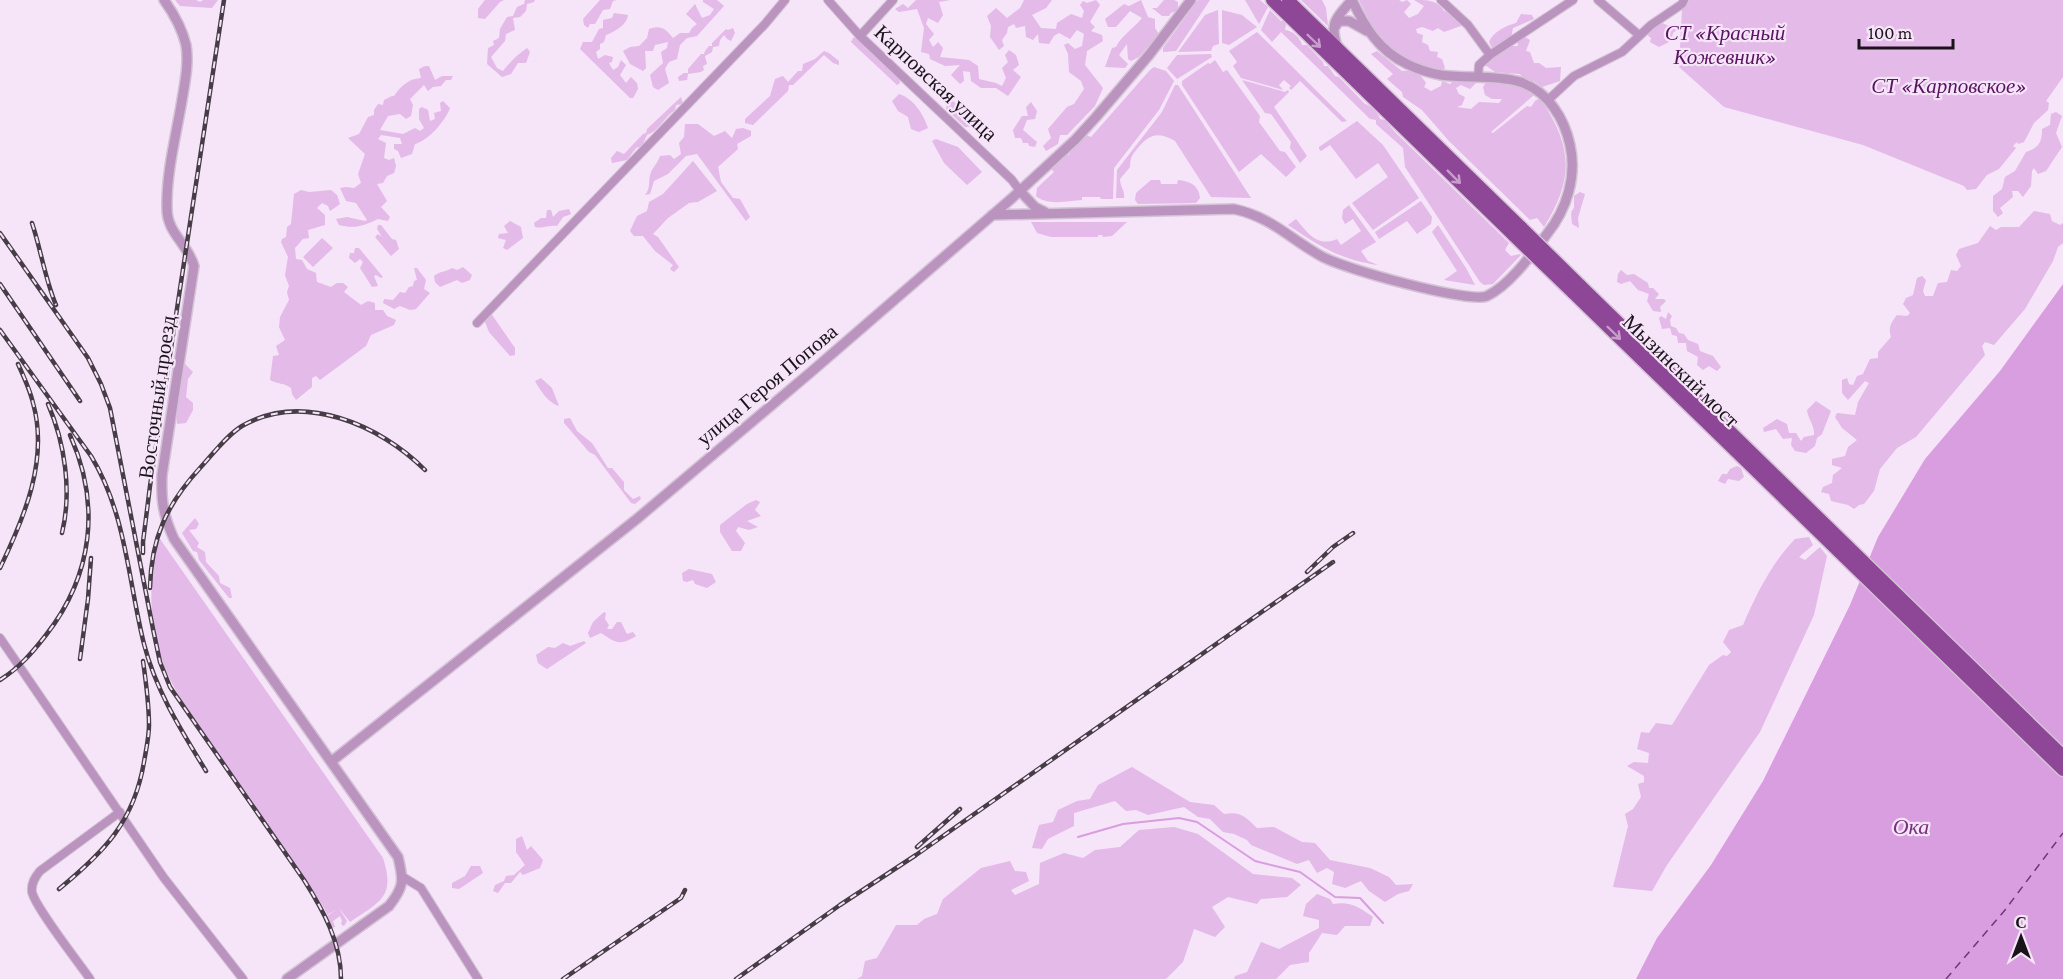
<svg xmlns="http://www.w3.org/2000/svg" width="2063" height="979" font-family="'Crimson Pro',serif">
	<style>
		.green { fill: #e3bae8 }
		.water { fill: #d89edf }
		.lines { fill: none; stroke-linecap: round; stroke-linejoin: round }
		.stream { stroke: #d89edf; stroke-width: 2 }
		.ferry { stroke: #773380; stroke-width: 1.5; stroke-dasharray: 8 6; stroke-linecap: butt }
		.minor-casing { stroke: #d3c3d4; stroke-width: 10 }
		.tertiary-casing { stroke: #d3c3d4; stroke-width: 12 }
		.primary-casing { stroke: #d3c3d4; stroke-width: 15 }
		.minor { stroke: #ba93bf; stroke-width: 8 }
		.tertiary { stroke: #ba93bf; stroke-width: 9 }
		.primary { stroke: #8e4697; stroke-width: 12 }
		.rail-casing { stroke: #463d46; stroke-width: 4.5 }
		.rail { stroke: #f6e4f8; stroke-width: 2; stroke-dasharray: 7; stroke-linecap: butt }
		.primary-bridge-casing { stroke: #d3c3d4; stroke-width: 15; stroke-linecap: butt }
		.primary-bridge { stroke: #8e4697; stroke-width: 12 }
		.oneway { stroke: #c79dcc }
		.labels { text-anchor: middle; stroke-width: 4.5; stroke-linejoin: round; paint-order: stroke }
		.park-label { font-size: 21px; font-style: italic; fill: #581361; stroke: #f6e4f8 }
		.street-label { font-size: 21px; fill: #1a131a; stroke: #f6e4f8 }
		.water-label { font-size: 22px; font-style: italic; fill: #773380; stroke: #f6e4f8 }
	</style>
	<rect width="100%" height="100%" fill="#f6e4f8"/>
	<path class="green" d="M175 0H196L200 2 203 0H218L212 8 180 6Z
		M485 0H504L500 2 485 19 478 18V9Z
		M525 0H535L534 2 527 4 526 11 520 17 513 18 515 30 506 34 505 41 491 57 497 68 503 71C510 62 518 54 527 48L530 52 526 63H518L511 74 502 77 487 64 488 48 494 45 493 41 499 38 500 29 507 17 513 16 517 7 524 4Z
		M600 0H617L613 1 610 9 603 10 595 24H590L588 28 584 25 583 19Z
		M703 0H717L724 6 697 36 687 38 680 45 677 59 669 62 665 69 669 83 658 90 653 87 650 75 663 63 661 52 667 48 668 42 655 45 653 51H645L646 68 643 71 630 64 623 51 630 47 639 46 647 38 649 29C661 25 665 28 673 38L680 33H689L692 28 697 24 686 14 695 4 702 18 710 15 714 9 703 2Z
		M916 0H950L939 2 943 15 938 23 928 18 926 24 934 34 929 40 933 47 938 42 943 48 940 57 969 60 978 66 979 79 996 83 1002 86 1006 78 1002 68 1008 62 1005 55 1009 50 1016 55 1019 65 1013 70 1021 77 1008 96 996 88H981L971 81 970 72 963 71 964 81 960 84 951 75 960 65 945 66 930 59 929 54 921 52 924 28 917 9 899 12 895 9 903 4 908 8Z
		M1024 0H1052L1046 8 1032 15 1041 28 1056 29 1057 23 1071 14 1082 18 1084 11 1080 5 1083 1 1087 3 1096 0 1100 5 1090 22 1095 27 1091 31 1102 35 1103 41 1087 51 1085 65 1103 88 1095 106 1067 135H1060L1058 144 1046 151 1043 146 1051 138 1048 129 1067 107 1074 104 1084 89 1081 81 1069 72 1068 54 1064 45 1068 43 1075 49 1082 46 1084 34 1077 30 1070 39 1059 33 1054 36 1049 44 1039 43 1038 34 1033 40 1026 37 1025 26 1016 28 1014 24 1008 27 1007 33 1002 40 1004 46 999 50 990 37 991 26 987 16 996 8 1007 18 1020 8Z
		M1141 0 1148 17 1155 19V28L1159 34 1139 57 1131 61 1128 59 1127 44 1119 55 1128 64 1125 68 1105 67 1112 48 1116 47C1121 36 1134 28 1142 18L1130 11 1116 27H1108L1105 19 1124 4 1129 6Z
		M1164 0H1174L1178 2V10L1171 13 1169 16H1162L1152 8H1157Z
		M1198 0H1210L1176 51 1163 52V48Z
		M1245 0H1260L1268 7 1259 24Z
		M1301 0H1322L1326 8 1328 26Z
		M1359 0H1399L1402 2 1407 0 1411 4 1404 12 1409 18 1418 14 1424 6 1414 0C1428 0 1437 0 1444 11L1454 13 1462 21 1461 26 1444 32 1438 28 1433 31 1422 27 1416 29 1417 33 1423 35 1422 42 1428 45 1430 51 1438 52 1437 57 1442 59 1445 68 1440 72C1419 64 1400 58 1382 43L1383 38 1376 34Z
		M1688 0H2063V77L2046 101 2049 103 2048 110 2034 123 2024 142 2018 144 2017 142 2013 146 2016 148 1999 169 1987 175 1976 189 1967 190 1964 186 1863 145 1724 107 1679 67 1682 9Z
		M1218 10 1219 44 1213 46 1211 51 1178 52 1205 15Z
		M1222 10 1242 15 1257 27 1229 45 1222 43Z
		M1270 10 1281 21H1284L1286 25 1285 30C1293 31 1300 37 1302 45H1307L1323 62 1324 66H1328L1335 76 1339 77 1365 104C1371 105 1379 113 1380 119L1385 120 1395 132 1509 243 1505 250 1511 256 1520 254 1521 255 1493 284 1484 285 1480 282 1405 167 1403 148 1376 124V120L1370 119 1281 32 1272 42 1261 30Z
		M614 13 628 15C627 25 614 32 606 35L604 42 600 44V49L596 52 598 59 605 55 613 57 612 62 609 63 613 70 618 67 621 60 626 65 620 75 626 83 631 77 637 83 638 89 633 98H630L580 49 583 42H592L599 29 603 28V20L612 18Z
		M1521 14 1532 15 1534 19 1513 28 1511 38C1503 39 1500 46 1492 48L1489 42C1493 32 1505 26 1516 23Z
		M1660 22 1671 27 1677 26 1678 29 1673 33 1671 41 1659 47 1650 42 1651 38 1646 34 1653 25Z
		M733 28 735 33 731 41 727 39 724 35 720 40 719 46 713 47 712 52 705 56 707 64 703 66 704 70 701 72 688 74 687 80 679 81 678 77 684 73H688V69L701 54H704L705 51 709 46H712V43L726 29 728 30Z
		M1257 32 1347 121 1342 122 1300 81 1291 90 1289 88 1291 86 1284 80 1279 85 1283 90 1241 78 1233 66 1237 62 1229 51Z
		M1522 35 1530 40 1526 51 1530 52 1534 63H1539L1546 68 1561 67 1560 81 1542 87 1534 81H1525L1520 74 1495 72 1485 65 1486 56 1505 50 1511 46H1518L1517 39Z
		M856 37 899 78 900 83 897 85 851 42 853 38Z
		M824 51 829 53 839 61V65L833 63 824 55 793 85H789L788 91 753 125 745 123V119L770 96 775 79 783 76 788 82 798 71H802L803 64 815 59Z
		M1377 51 1402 71C1414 70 1420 73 1426 83L1424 87 1431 91 1441 86 1442 81 1450 84 1455 79 1471 80 1476 83 1470 89 1461 85 1456 88 1459 94 1465 97 1462 105 1457 107 1471 109 1479 102 1499 103 1502 99H1492L1485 95 1483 87 1487 81C1504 81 1522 82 1534 95L1491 132 1493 133 1527 106 1531 107 1535 101 1540 98C1572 146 1575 177 1544 227L1537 218 1530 220 1449 141 1422 110 1403 97 1402 92 1387 79 1393 74 1371 54Z
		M1211 54 1212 57 1177 79 1167 68 1177 55Z
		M1215 60 1223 72 1227 70 1260 116 1259 122 1280 151 1285 152 1296 167 1286 177 1261 154 1239 172 1182 85V81L1208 63 1210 64Z
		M425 66H429L435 80 442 76H453L451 80H446L441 86 433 87 428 91 424 85 410 99 413 105 411 116 406 119 400 114 388 116 380 130 403 134 415 128 420 131 424 128 419 119V109L422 107 428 110 430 121 435 119 434 113 441 111 440 103 443 101 450 108C446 120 428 141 415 144L412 154 401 158 398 151 394 149V144H402L400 138 381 135 378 139 386 143 384 158 389 160 394 158 396 166 394 173 387 176 383 183 377 184 387 201 381 207 390 217 388 221 378 219C364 226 354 229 339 225L336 219 347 217 365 221 367 220 356 203 346 201 340 188 346 187 354 188 361 183 358 174 365 154 348 138 359 134 368 117 374 115V110L378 104 383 105 384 100 392 96H394C401 86 408 79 421 78L419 69Z
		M1154 67 1166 71 1174 81 1159 110 1114 168 1113 199H1101L1100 197H1082V200C1068 201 1047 206 1036 196L1037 188 1054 172 1050 168 1060 156 1069 155 1071 148 1075 147 1077 140 1086 135 1091 137 1150 70Z
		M1242 80 1285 92 1288 90 1289 92 1274 107 1307 156 1300 163 1290 148 1291 142 1271 114 1265 113Z
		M1175 85H1178L1251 198 1211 197 1175 141C1158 131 1149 134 1137 149 1132 155 1130 158 1130 167L1120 179C1120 187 1125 190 1124 198H1116L1117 170 1162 112Z
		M899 94C913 98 924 115 928 128L919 132 911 129 908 117 898 111 892 101Z
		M681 97 683 104 676 105 675 110C664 117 659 131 647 135L642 146 636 148 627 160 612 163 611 158 617 151 624 154 643 134 646 133 647 129Z
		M953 101 957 105V110L968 114V121L975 127H965L946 109 947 104Z
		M1031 102 1037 111 1035 119 1027 120 1023 130 1037 142 1035 147 1029 146 1028 143H1023L1021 138H1015L1013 130 1022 116H1028L1026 107Z
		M2056 112 2062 116 2056 133 2062 147 2046 171 2038 174 2034 168 2032 171 2031 186 2023 197 2018 191H2012L2013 197 2000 208 2003 213 1998 217 1993 211V196L2002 189 2005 177 2015 171 2026 152C2039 148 2042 142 2042 129L2050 125 2051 114Z
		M1357 121 1383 145 1419 198 1373 230 1352 203 1388 177 1378 163 1356 179 1330 145 1321 151 1319 149V147Z
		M685 124H698L714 136 725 131 732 138 736 129 743 128 751 131V136L737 144 738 149 718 167 721 182 733 198 740 199 750 217 746 221 697 154 686 156 668 174 654 181 650 194 645 195C652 187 647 179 652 170 655 165 658 162 660 156L670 155 674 159 681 154 679 143 684 137Z
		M936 139 958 147 982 172 967 185 944 163 932 141Z
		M693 161 717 191 698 202 689 203 668 218 653 234 658 237 679 267 674 272 670 269 673 265 655 251 643 236H634L630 231 637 216 647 211 649 202 663 194Z
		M1151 180H1160L1161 184H1177L1178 180C1189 181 1199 185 1200 198L1196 203 1138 204 1135 200 1136 193Z
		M301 190 309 192 331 190 337 195 340 204 330 211 328 206 322 203 317 208 325 215V225L308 230 309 238 303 239 295 248 296 259 302 260 307 269 316 273 317 282 331 287 337 283H343L348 287 344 292 361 305 368 301 375 303V310H383L387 316 396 320 394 325 371 335 366 346 320 380 316 376 312 378V387L296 400 292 394 291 388C285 383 277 384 270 380L273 356 279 355 276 346 285 340 279 327 280 317 289 300 287 292 289 286 285 275 288 257 281 242 282 239 286 237 287 227 291 224 294 194Z
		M1580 192 1585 194 1578 218 1579 228 1572 224 1571 213 1573 212H1571L1574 208V196Z
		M1421 201 1432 217 1431 224 1417 234 1407 221 1379 239 1375 232Z
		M1349 205 1376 242 1361 251 1368 261 1378 265C1341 260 1319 246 1288 225L1296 219C1307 232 1317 248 1337 239L1341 245 1361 231 1353 219 1345 224 1342 218 1343 210Z
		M569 209 571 214 563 217 557 226C549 225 542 229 535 227L534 223 541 218H546L547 210H551L553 217 559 211Z
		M2034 211 2050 214 2052 221 2060 225 2063 223V243L2058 247 2053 261 2025 309 1994 345 1985 342 1982 346 1985 355 1916 437 1897 448 1880 469 1874 491 1864 504 1859 505 1854 509 1848 505 1831 501 1829 494 1821 492 1823 487 1832 483 1833 475 1842 468 1832 465V459L1845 456 1848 447 1857 440 1842 428 1835 417 1837 413 1855 415 1858 402 1869 383 1865 381 1848 400 1842 393V380L1847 378 1849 384 1853 385 1857 376 1863 374 1870 359 1878 358V352L1891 337C1888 327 1891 323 1897 315L1907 316 1910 313 1903 304 1906 298 1913 295 1917 278 1922 276 1926 280 1923 291 1925 296H1933L1938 283 1947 282 1951 270 1957 271 1961 266 1956 255 1959 249 1978 243 1990 226 1996 230 2001 227H2019Z
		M510 221 521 227 523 238 507 250 503 248 506 240 498 238 499 234 508 233 504 226Z
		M1031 222H1127L1112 236 1103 237 1102 235H1098V237H1051L1037 233Z
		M378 225H381L392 239 396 240 399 249 391 256 375 237 378 234 382 237 377 229Z
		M1438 225 1466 268 1475 285 1444 280 1457 271 1432 232Z
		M322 238 333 248 313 267 303 257Z
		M355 248H359L383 277 381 278 376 275 374 276 378 286 372 287 360 268 363 262 360 259 355 263 349 258 350 253H354Z
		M463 267 472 275 470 280 462 283 457 280 440 287 435 282 434 276C440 271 446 272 452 268L457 270Z
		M414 268H417L426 280 424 289 430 293 416 309 410 310 400 306 394 309 383 303 384 299 393 300 400 292 405 293 409 287 413 286 414 281 417 280Z
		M1621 270 1627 275 1634 274 1648 283 1649 288H1653L1659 294 1655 299H1664L1666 301 1660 307 1661 312 1653 311 1647 301 1649 294 1638 290 1630 281 1621 284 1617 282 1618 274Z
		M490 312 515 348V355L510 356 489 332 485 322Z
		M1668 312 1672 316 1670 320 1671 326 1676 328 1679 333 1684 334 1688 340 1698 344 1700 351 1713 356 1721 367 1717 371 1709 366 1703 370 1697 365 1698 357 1687 351 1686 343H1678L1677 336 1672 335 1670 328 1662 329 1659 318 1661 316 1666 319Z
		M185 364 193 372 188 379 186 397 193 403V410L186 423 177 424C176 405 180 381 185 364Z
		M541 378 552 388 559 406C548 403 540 390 535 381Z
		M1816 401 1831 411 1822 434 1817 438 1815 446 1806 453 1795 451 1791 445 1792 438 1783 439 1776 429 1764 432 1763 428 1777 419 1787 424 1789 433H1796L1801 441 1804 437 1814 435C1815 425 1808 420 1807 410Z
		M570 418 577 431 592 443 608 468H612L624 482V490L633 499 640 496 641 499 635 504 631 503 595 455 589 452 564 423V419Z
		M1737 466 1741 468 1744 477 1739 481 1728 479 1725 484 1718 481 1722 474H1727L1730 469Z
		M756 500 760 502 755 510 761 516 747 521 758 527 749 530 738 527 736 531 745 543 741 551H732L720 532V525L747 504Z
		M195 518 199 524 196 529 189 530 199 543 197 547 205 552 206 562 219 576 220 583 230 588 232 598H229L199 560 197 552 193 551 182 533Z
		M1809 537 1813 545 1799 557 1805 560 1820 547 1827 556 1814 615 1760 732 1667 865 1652 891 1613 887 1628 826 1625 814 1633 809 1641 797 1638 784 1644 782V776L1627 766 1634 762 1648 763 1649 753 1637 749 1641 732 1649 733 1656 723 1672 725 1709 665 1723 655 1727 656 1731 652 1723 642 1729 630 1743 625C1757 593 1771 564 1795 539Z
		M160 539 383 858C396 898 379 902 350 922L338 907 347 921 344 926 341 924 342 921 340 916 333 921 335 927 331 928 327 916 337 909 327 915 324 908C293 860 259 813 226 766 203 732 177 700 162 661 148 623 149 580 158 540Z
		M689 569 712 574 716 582 707 588 695 584 693 580 687 582 683 581 682 573Z
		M604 612 606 613 605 619 609 625 607 629H612L617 622H621L627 634 633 632 636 636C620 646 616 643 601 633L590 638 588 633 593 622Z
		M584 641 586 643 547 669 538 663 536 655 548 647 555 648 563 643 570 646Z
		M1132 767 1190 802 1214 805 1224 814C1240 811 1245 816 1257 828L1274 827 1302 842 1315 843 1330 860 1370 868 1389 877 1396 885 1413 884 1409 891 1398 894 1385 902 1369 891 1361 881 1345 888 1332 884 1334 872 1327 868 1317 873 1309 860 1297 864 1251 845 1247 840 1234 834 1223 832 1210 819 1198 817 1184 807 1148 815 1136 810 1126 811 1115 801 1074 813V826L1048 839 1042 849 1032 848 1039 825 1053 822 1058 810 1077 801 1090 799 1098 785Z
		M1174 827 1198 834 1253 874 1292 878 1301 885 1287 897 1261 899 1257 904 1228 897 1212 907 1225 927 1215 937 1194 929 1183 962 1166 979H857L862 976 865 961 877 958 896 925H917L924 919 937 914 943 899 981 868 1010 861 1015 871 1026 872 1029 881 1011 890 1015 895 1039 884 1040 863 1064 853 1083 858 1095 850 1120 847 1139 830Z
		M522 836 527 850 531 846 543 860 540 868 523 875 520 872 511 883H505L498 893 493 891 495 885 504 881 506 876 514 875 525 865 516 852V839Z
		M471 866H480L483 873 459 889 452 888V883L465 876Z
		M1317 894 1330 899 1333 904C1350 901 1359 907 1373 917L1370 926H1345L1337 935 1322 933 1309 953V962L1290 965 1276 979H1234L1235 976 1247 972 1261 942 1279 949 1319 928V920L1303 916 1306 904Z"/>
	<path class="water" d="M2063 284V979H1636L1657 938 1711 865 1763 781 1850 605 1878 537 1925 459 2000 371Z"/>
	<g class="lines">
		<path class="stream" d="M1078 837 1123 824 1179 818 1197 822 1255 861 1300 872 1335 897 1360 898 1383 923"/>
		<path class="ferry" d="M1946 979 2005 910 2063 833"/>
		<g class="minor-casing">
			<path id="minor" d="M828 0 860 36 1012 180 1020 191
				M1441 0 1468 25 1490 55
				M1598 0 1639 35
				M860 36 893 0
				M1478 77 1479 65 1490 55 1573 0
				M1548 100 1574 76 1622 52 1651 25 1682 4 1684 0
				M477 323 765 24 785 0
				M0 638 164 878 243 979
				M403 877 421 888 478 979
				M90 979C79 963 35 907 32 892 31 883 35 877 40 871L120 812"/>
		</g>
		<g class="tertiary-casing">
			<path id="tertiary" d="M164 0C174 14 182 28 186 45 189 63 185 82 182 100 176 136 166 173 167 209 167 233 188 244 194 266L162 475C161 501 163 515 174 539L398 857C404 881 404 887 389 906L287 979
				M1335 27 1339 21H1349L1367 31
				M1337 46C1329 22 1337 17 1352 0
				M1020 191 1035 207 1045 212
				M992 215 1234 209C1271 217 1289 238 1321 256 1341 268 1470 304 1487 296 1510 285 1532 254 1547 234 1567 209 1577 176 1570 145 1567 131 1562 119 1554 108 1526 67 1483 81 1441 75 1430 73 1417 69 1407 64 1378 50 1365 27 1352 0
				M332 761 638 518 811 372 1011 199 1075 140 1096 117 1149 55 1191 0"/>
		</g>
		<g class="primary-casing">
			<path id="primary" d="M1272 0 1514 236
				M1288 0 1522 228
				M1580 285 2063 756
				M1572 292 2063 770"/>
		</g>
		<use href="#minor" class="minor"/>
		<use href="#tertiary" class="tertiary"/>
		<use href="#primary" class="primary"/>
		<g class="rail-casing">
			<path id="rail" d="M32 223C41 250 45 279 56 305
				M0 233 88 358 101 384 110 408 153 629 160 662 170 687 304 880C323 910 341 942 341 979
				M0 284 80 401
				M0 330 91 456C126 513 128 580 144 644 156 691 181 730 206 771
				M48 404C65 443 72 492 62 533
				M143 553V542L150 486 224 0
				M0 568C24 518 49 460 33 403 30 390 24 377 18 364
				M1307 572 1333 547 1353 533
				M150 588C151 538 167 504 200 468 213 454 226 436 242 426 303 391 380 425 425 470
				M80 659 88 599 91 558
				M0 680C19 668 32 653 46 635 93 575 101 504 70 435
				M917 847 960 809
				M59 889C104 852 134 822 144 762 146 750 149 737 149 725 149 704 146 682 143 661
				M563 979 681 898 685 890
				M736 979 840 905 916 855 1333 562"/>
		</g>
		<use href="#rail" class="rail"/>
		<g class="primary-bridge-casing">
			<path id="primary-bridge" d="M1522 228 1580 285
				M1514 236 1572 292"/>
		</g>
		<use href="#primary-bridge" class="primary-bridge"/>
	</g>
	<defs><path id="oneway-shaft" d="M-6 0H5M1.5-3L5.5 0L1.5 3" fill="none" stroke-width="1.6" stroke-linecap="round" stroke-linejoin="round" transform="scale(1.5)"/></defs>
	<g class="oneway">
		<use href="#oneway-shaft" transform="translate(1314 41) rotate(44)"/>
		<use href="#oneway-shaft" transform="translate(1454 177) rotate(45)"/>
		<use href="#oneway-shaft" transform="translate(1614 333) rotate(44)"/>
	</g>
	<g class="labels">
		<g class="park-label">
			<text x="1725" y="40">СТ «Красный<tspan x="1725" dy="24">Кожевник»</tspan></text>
			<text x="1949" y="93">СТ «Карповское»</text>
		</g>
		<g class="street-label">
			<text transform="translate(936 83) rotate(43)" y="7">Карповская улица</text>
			<text transform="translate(1681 371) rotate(44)" y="7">Мызинский мост</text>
			<text transform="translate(767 385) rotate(-40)" y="7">улица Героя Попова</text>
			<text transform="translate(157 397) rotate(-82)" y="7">Восточный проезд</text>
		</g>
		<g class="water-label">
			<text x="1911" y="834">Ока</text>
		</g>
	</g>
	<g transform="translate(2021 937)" stroke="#f6e4f8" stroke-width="4.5" paint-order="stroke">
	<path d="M0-4.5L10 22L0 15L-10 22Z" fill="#1a131a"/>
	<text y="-9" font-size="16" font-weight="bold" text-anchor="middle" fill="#1a131a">С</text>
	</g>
	<path d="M1859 39v9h94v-9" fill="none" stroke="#1a131a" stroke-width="3"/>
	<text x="1868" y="39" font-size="18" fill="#1a131a" stroke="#f6e4f8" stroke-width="4.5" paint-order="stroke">100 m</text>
</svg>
